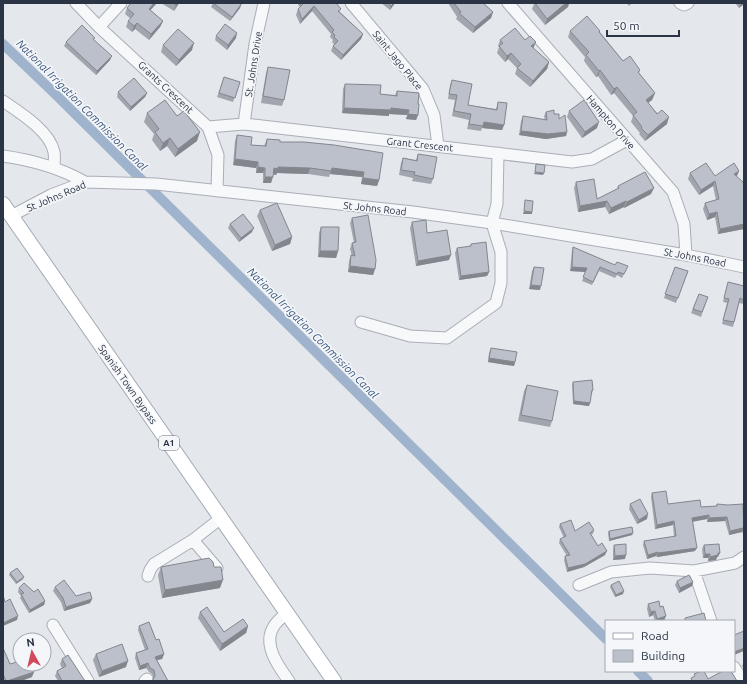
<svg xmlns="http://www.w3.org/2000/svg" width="747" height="684" font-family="Ubuntu,sans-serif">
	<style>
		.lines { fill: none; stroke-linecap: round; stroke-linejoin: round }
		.canal { stroke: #9fb4cc; stroke-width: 10 }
		.minor-casing { stroke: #a9aeb7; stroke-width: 13 }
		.major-casing { stroke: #a3abb8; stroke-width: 16 }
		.minor { stroke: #f7f8fa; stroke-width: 11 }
		.major { stroke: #fff; stroke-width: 14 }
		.wall { fill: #a1a5ae }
		.shaded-wall { fill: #83868d }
		.building { fill: #bbc0ca; stroke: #83868d }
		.labels { text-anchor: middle; stroke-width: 3.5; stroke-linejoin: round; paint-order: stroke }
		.shield { fill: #f4f6f9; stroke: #676e7b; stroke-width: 1 }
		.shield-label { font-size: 9px; font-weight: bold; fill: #2b3445 }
		.street-label { font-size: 10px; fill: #2b3445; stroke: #f4f6f9 }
		.water-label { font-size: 11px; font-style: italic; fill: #34527a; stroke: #f4f6f9 }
	</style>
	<rect width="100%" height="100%" fill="#e4e7ec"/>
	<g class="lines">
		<path class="canal" d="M3 44 50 89 606 639
			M638 671 648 681"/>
		<g class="minor-casing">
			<path id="minor" d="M76 3 99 27 208 127 218 155 217 191
				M351 3 423 89 434 115 438 146
				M508 3 673 192 684 224 686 255
				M680 3 684 5 688 3
				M99 27 121 3
				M3 101C19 112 50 131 54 152 55 157 54 163 54 168
				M244 124 255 44 264 3
				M208 127 244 124 572 162 592 159 627 140
				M3 156C32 160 60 168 85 182
				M11 216 51 195 85 182 156 184 413 212 492 223 686 255 744 267
				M361 322 410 336 447 338 496 303 501 283V252L492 223 497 204 498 153
				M193 540 217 568
				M694 571 711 621
				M148 576 150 570 154 564 193 540 221 518
				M579 585 611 572 650 568 694 571 735 563 744 557
				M287 612C283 617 277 621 274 626 262 644 278 666 289 681
				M53 625 88 681
				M734 667 743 681
				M145 681 147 679"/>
		</g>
		<g class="major-casing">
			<path id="major" d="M3 204 334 681"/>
		</g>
		<use href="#minor" class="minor"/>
		<use href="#major" class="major"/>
	</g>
	<path class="wall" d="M131 3H157L150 10 163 21 160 27 149 40 135 29 132 32 126 27 128 21 131 19 125 14 127 8Z
		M161 3H179L174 11Z
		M213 3 240 8 230 21 211 7Z
		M299 3H336L340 12 363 34 361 39 341 60 331 51 333 46 334 44 332 42 333 40 330 37 331 34 312 11 300 24 296 15 298 9 300 7 298 5Z
		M381 3H395L390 10Z
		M448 3H483L493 12 491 18 473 33 456 19 457 17Z
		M533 3H569L568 7 545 25 532 9 534 4Z
		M627 3H632L629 6Z
		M735 3H744V4L739 8Z
		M570 31 600 32 623 61 640 70 639 73 655 93 652 100 648 103 667 124 645 141 639 134 640 133 631 122 633 116 614 93 611 95 598 76 596 77 584 61 585 57 568 37Z
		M216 36 236 38 227 50 215 40Z
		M94 40 110 60 96 75 64 46 66 42Z
		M500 40H525L533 49 549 62 547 69 530 87 515 74 517 68 508 59 505 62 497 53 499 47 498 46Z
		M163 45 192 50 176 66 161 52Z
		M268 67 284 100 282 106 261 103 266 73Z
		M224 77 240 82 233 102 217 97Z
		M452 80 468 105 496 109 498 102 504 125 502 130 482 128 481 131 467 129 469 120 452 116 455 100 448 99 450 85Z
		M345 84 380 94 395 95 397 91 418 104V115L416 120 406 119 407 115 389 114V116L342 113 343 89Z
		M118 92 147 93 145 97 130 111 117 97Z
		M569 111 597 128 582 138 567 117Z
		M546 112 554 114 559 119 567 132 566 136 546 139 519 135 521 121 523 116 545 120 544 116Z
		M147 113 177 116 197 141 175 157 167 146 160 151 152 140 154 134 144 122Z
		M237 135 251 145 264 146 267 139 280 142H304L379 180 377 186 361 184 362 177 330 174 329 177 308 174 277 173 276 175 273 174 271 183H263V173H256V168L233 165 235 141Z
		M418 154 433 179 431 184 412 181 413 178 399 175 401 163 403 158 416 160Z
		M739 171 736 177 744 185V229L718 234 715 217 707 220 703 209 705 203 716 200 713 186 699 195 688 179 690 173 715 176Z
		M576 182 597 199 617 189 618 186 651 194 624 208V207L609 214 605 207 578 212 574 188Z
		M260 210 292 237 290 244 272 251 257 216Z
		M352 218 375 269 373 275 348 272 349 261 351 255 352 256 350 249 352 243H354L350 223Z
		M412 222 427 233 449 260 416 266 410 228Z
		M230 224 252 232 239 242 228 228Z
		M321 227 338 251 336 258 318 257 319 233Z
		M471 244 489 272 487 276 459 280 455 253 457 248 470 247Z
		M573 247 626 270 622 278 617 275 615 278 599 271 592 285 582 281 586 272 570 271 572 250Z
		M534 267 540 290 529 289 532 271Z
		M675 267 688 271 676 303 664 298Z
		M728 282 744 286V304L739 303 733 327 722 324 727 303 723 302Z
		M699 294 708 297 701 317 691 313Z
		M491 348 515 362 514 366 488 362 489 353Z
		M573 382 593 390 592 393H591L589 406 573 404 572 385Z
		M527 385 552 421 550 427 518 421 524 391Z
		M652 493 668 504 701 507 716 506 717 504 744 515V535L742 532 729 535 725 521 707 522V519L692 522 695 551 657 557 656 556 647 559 643 545 644 541 674 537 673 525 655 529 651 497Z
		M630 504 647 519 637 524 629 509Z
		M560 524 575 531 594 530 593 534H591L598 546 605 555 584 567 567 572 564 560 565 556H567L559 543 560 539 564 538 559 527Z
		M609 531 633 533 632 535 609 541 608 533Z
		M614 545 625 559 613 560V550Z
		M704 545 718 557H717L716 560 708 561V558H703L702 549Z
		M161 567H214L220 588 162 598 158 575Z
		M10 573 23 579 16 584 9 575Z
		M677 581 693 582 692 586 679 593 675 585Z
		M611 585 623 594 615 597 610 587Z
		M55 587 76 596 92 599 90 603 64 611 61 602 53 591Z
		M19 588 45 601 44 605 29 613 20 598 21 596 18 592Z
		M648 604 664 621H655L653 615 649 617 647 609Z
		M200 612 224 632 248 626 246 633 220 651 198 618Z
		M139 626 156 640 164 654 162 659 157 660 168 681 154 680 152 674 149 672 146 668 139 670 135 658 136 653 145 650 138 630Z
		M3 648 10 664 32 677 21 681H3Z
		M96 654 126 667 99 677 93 660Z
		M62 659 85 681H58L55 676 57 671 62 668 60 664Z
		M744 662V669L742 666Z"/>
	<path class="shaded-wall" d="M154 3H157L146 15 149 9Z
		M177 3H179L174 11 176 5Z
		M242 3 240 8 230 21 232 17Z
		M394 3H395L390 10 391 6Z
		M566 3H569L568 7 545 25 547 19Z
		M741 3H744V4L739 8Z
		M314 6 312 11 300 24 302 19Z
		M493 12 491 18 473 33 475 27Z
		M163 21 160 27 149 40 151 34Z
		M137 23 135 29 132 32 134 26Z
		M237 33 236 38 227 50 228 45Z
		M363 34 361 39 341 60 343 55Z
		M536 42 533 49 531 46Z
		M194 43 192 50 176 66 179 60Z
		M511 53 508 59 505 62 507 56Z
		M112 56 110 60 96 75 97 71Z
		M549 62 547 69 530 87 533 81Z
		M600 70 598 76 596 77 599 71Z
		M617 87 614 93 611 95 614 89Z
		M147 93 145 97 130 111 131 107Z
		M655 93 652 100 643 106 646 100Z
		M344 108H391L409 110 407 115 389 114V116L342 113Z
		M408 114 418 115 416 120 406 119Z
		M669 117 667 124 645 141 648 135Z
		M484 122 504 125 502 130 482 128Z
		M599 122 597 128 582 138 585 132Z
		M521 131 567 132 566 136 546 139 519 135Z
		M200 132 197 141 175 157 178 149Z
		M170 138 167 146 160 151 163 143Z
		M235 159 258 162 256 168 233 165Z
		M258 167 265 168 263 173H256Z
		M278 167 310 168 308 174 277 173 276 175 272 174 274 168Z
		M332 168 364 172 362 177 330 174Z
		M739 171 737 176 732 180 734 174Z
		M535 172 544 173 543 175 534 174Z
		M265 177H273L271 183H263Z
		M363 178 379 180 377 186 361 184Z
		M715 181 713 186 699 195 701 190Z
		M654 188 651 194 624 208 627 202Z
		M607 201 605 207 578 212 580 206Z
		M626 201 624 207 609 214 611 208Z
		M524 211 532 212V214H523Z
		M717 212 715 217 707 220 709 214Z
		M744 224V229L718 234 720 229Z
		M254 228 252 232 239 242 241 238Z
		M292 237 290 244 272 251 275 245Z
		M320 251H338L336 258 318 257Z
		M451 255 449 260 416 266 418 261Z
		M350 266 375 269 373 275 348 272Z
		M572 267 587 268 586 272 570 271Z
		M489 272 487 276 459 280 461 276Z
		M531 285 541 286 540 290 529 289Z
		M489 358 515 362 514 366 488 362Z
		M574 401 590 403 589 406 573 404Z
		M648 514 647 519 637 524 639 520Z
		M709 515 707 519 690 522 692 518Z
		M727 517 725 521 707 522 709 518Z
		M674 521 673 525 655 529 657 525Z
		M743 528 742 532 729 535 730 531Z
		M633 533 632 535 609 541 610 539Z
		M697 548 695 551 657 557 658 553Z
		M607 551 605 555 584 567 567 572 568 568Z
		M658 552 656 556 647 559 648 555Z
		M718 553H720L718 557H717L716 560 708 561 710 557Z
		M705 554H710L708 558H703Z
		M626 555 625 559 613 560 615 556Z
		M24 577 23 579 16 584 17 582Z
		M223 580 220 588 162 598 165 590Z
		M693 582 692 586 679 593 680 588Z
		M624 591 623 594 615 597 616 595Z
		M92 599 90 603 64 611 66 607Z
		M45 601 44 605 29 613 30 610Z
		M655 611 653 615 649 617 651 612Z
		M18 616 17 620 3 626V623Z
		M666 616 664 621H656L657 619Z
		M248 626 246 633 220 651 222 644Z
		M744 648V651L734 655V652Z
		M164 654 162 659 153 661 155 657Z
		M128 661 126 667 99 677 102 671Z
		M148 663 146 668 139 670 140 666Z
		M34 672 32 677 21 681H7Z"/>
	<path class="building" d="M131 3H154L149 9 163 21 151 34 137 23 134 26 128 21 134 14 127 8Z
		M173 3H177L176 5Z
		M213 3H242L232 17Z
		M304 3H336L341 9 338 11 363 34 343 55 333 46 338 41 334 37 335 35 332 32 334 30 314 6 302 19 298 9Z
		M388 3H394L391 6Z
		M454 3H483L493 12 475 27 459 13 461 12Z
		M535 3H566L547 19Z
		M587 16 600 31 599 32 623 61 630 56 640 70 638 72 655 93 646 100 657 114 662 110 669 117 648 135 641 128 642 127 633 115 637 112 617 87 614 89 600 70 599 71 586 55 589 52 570 31Z
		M225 24 237 33 228 45 216 36Z
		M82 25 95 38 93 39 112 56 97 71 66 42Z
		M515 28 525 40 530 36 536 42 531 46 549 62 533 81 517 68 521 64 511 53 507 56 499 46 503 43 500 40Z
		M178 29 194 43 179 60 163 45Z
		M268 67 290 70 284 100 263 96Z
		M224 77 240 82 235 98 219 93Z
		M134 78 147 93 131 107 118 92Z
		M452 80 472 84 468 105 497 110 498 102 507 103 504 125 484 122 483 126 469 124 471 114 454 111 457 95 449 94Z
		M345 84 381 85 380 94 397 96V91L419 93 418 104H419L418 115 408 114 409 110 391 108V110L344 108Z
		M165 100 177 116 184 111 200 132 178 149 170 138 163 143 155 132 159 129 147 113Z
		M584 100 599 122 585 132 569 111Z
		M554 110V114H559V119L565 115 567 132 548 134 521 131 523 116 547 120 546 112Z
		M237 135 252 137 251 145 266 146 267 139 280 140V142H304L334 145 383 153 379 180 363 178 364 172 332 168 331 171 310 168 278 167V169L274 168 273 177H265V168L258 167V162L235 159Z
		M418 154 437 157 433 179 414 175 415 172 401 170 403 158 417 161Z
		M706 163 715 176 734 163 739 171 734 174 743 182 744 185V224L720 229 717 212 709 214 705 203 719 199 715 181 701 190 690 173Z
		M536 164 545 165 544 173 535 172Z
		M645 172 654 188 627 202 626 201 611 208 607 201 580 206 576 182 594 179 597 199 619 188 618 186Z
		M525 200 533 201 532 212 524 211Z
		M277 203 292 237 275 245 260 210Z
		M243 214 254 228 241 238 230 224Z
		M368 215 376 260 375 269 350 266 351 255 355 256 352 243 356 242 352 218Z
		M426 220 427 233 447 230 451 255 418 261 412 222Z
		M321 227H339L338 251H320Z
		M486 242 489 272 461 276 457 248 471 246V244Z
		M573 247 615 265 617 262 628 266 624 274 618 272 617 274 600 267 593 282 583 277 587 268 572 267Z
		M534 267 544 268 541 286 531 285Z
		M675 267 688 271 678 298 665 294Z
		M728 282 744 286V300L740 298 734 322 723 320 729 299 724 298Z
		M699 294 708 297 702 312 693 309Z
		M491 348 517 352 515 362 489 358Z
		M592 380 593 390H592L590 403 574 401 573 382Z
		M527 385 558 391 552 421 521 415Z
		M666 491 668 504 700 500 701 507 717 506V504L728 505 743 504 744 529 743 528 730 531 727 517 709 518V515L692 518 697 548 658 553V552L648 555 644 541 676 536 674 521 657 525 652 493Z
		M640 499 648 514 639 520 630 504Z
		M571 520 575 531 589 522 594 530 590 533 598 546 602 543 607 551 585 564 568 568 565 556 570 555 560 539 566 536 560 524Z
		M632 527 633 533 610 539 609 531Z
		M626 544V555L615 556 614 545Z
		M719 544 720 553H718V555L710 557V554H705L704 545Z
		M209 558 213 562 214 567H221L223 580 165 590 161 567Z
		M17 568 24 577 17 582 10 573Z
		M689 575 693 582 680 588 677 581Z
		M64 580 76 596 90 592 92 599 66 607 63 598 55 587Z
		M619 581 624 591 616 595 611 585Z
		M24 583 34 592 38 589 45 601 30 610 21 594 24 593 19 588Z
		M3 595 5 602 10 599 18 616 3 623Z
		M659 601 660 607 663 606 666 616 657 619 655 611 651 612 648 604Z
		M207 607 224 632 243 619 248 626 222 644 200 612Z
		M704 613 706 621H685V618Z
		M149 622 156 640 159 639 164 654 155 657 168 681H152L155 676 154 670 150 668 148 663 140 666 136 653 148 649 139 626Z
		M744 631V648L734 652V635Z
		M122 644 128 661 102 671 96 654Z
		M3 648 10 664 20 661V664H31L34 672 7 681H6L3 674Z
		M68 655 85 681H62L57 671 66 666 62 659Z
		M702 671H704L708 679 721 672 720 671H731L737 681H692L691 678 695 676 694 674Z"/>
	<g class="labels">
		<rect class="shield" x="159" y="436" width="20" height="14" rx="3"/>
		<g class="shield-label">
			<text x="169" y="446">A1</text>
		</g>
		<g class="street-label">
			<text transform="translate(398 60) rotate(51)" y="4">Saint Jago Place</text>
			<text transform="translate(253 64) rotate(-81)" y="4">St. Johns Drive</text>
			<text transform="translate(166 87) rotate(43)" y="4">Grants Crescent</text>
			<text transform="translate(611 122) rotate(49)" y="4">Hampton Drive</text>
			<text transform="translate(420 144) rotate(6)" y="4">Grant Crescent</text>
			<text transform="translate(56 196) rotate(-23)" y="4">St Johns Road</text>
			<text transform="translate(375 208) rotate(6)" y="4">St Johns Road</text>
			<text transform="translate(695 257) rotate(11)" y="4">St Johns Road</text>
			<text transform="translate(128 384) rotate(55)" y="4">Spanish Town Bypass</text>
		</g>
		<g class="water-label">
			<text transform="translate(82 105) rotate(45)" y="4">National Irrigation Commission Canal</text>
			<text transform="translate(313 333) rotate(45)" y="4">National Irrigation Commission Canal</text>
		</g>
	</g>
	<rect width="747" height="684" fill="none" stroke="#2b3445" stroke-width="8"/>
	<rect x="605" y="620" width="130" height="52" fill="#f4f6f9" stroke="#a4a8b1"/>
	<rect x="613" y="633" width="20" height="6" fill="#ffffff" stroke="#a4a8b1"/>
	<text x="641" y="640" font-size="12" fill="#2b3445">Road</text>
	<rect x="613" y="650" width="20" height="12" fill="#bbc0ca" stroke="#a4a8b1"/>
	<text x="641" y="660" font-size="12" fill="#2b3445">Building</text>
	<g transform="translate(32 652) rotate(352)"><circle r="19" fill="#f4f6f9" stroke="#a4a8b1"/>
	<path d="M0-3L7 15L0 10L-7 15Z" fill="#d1495b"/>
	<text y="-6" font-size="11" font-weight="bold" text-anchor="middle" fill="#2b3445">N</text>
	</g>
	<path d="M607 30v6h72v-6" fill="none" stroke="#2b3445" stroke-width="2"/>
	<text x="613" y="30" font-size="12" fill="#2b3445" stroke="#f4f6f9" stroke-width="3" paint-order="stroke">50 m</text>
</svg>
